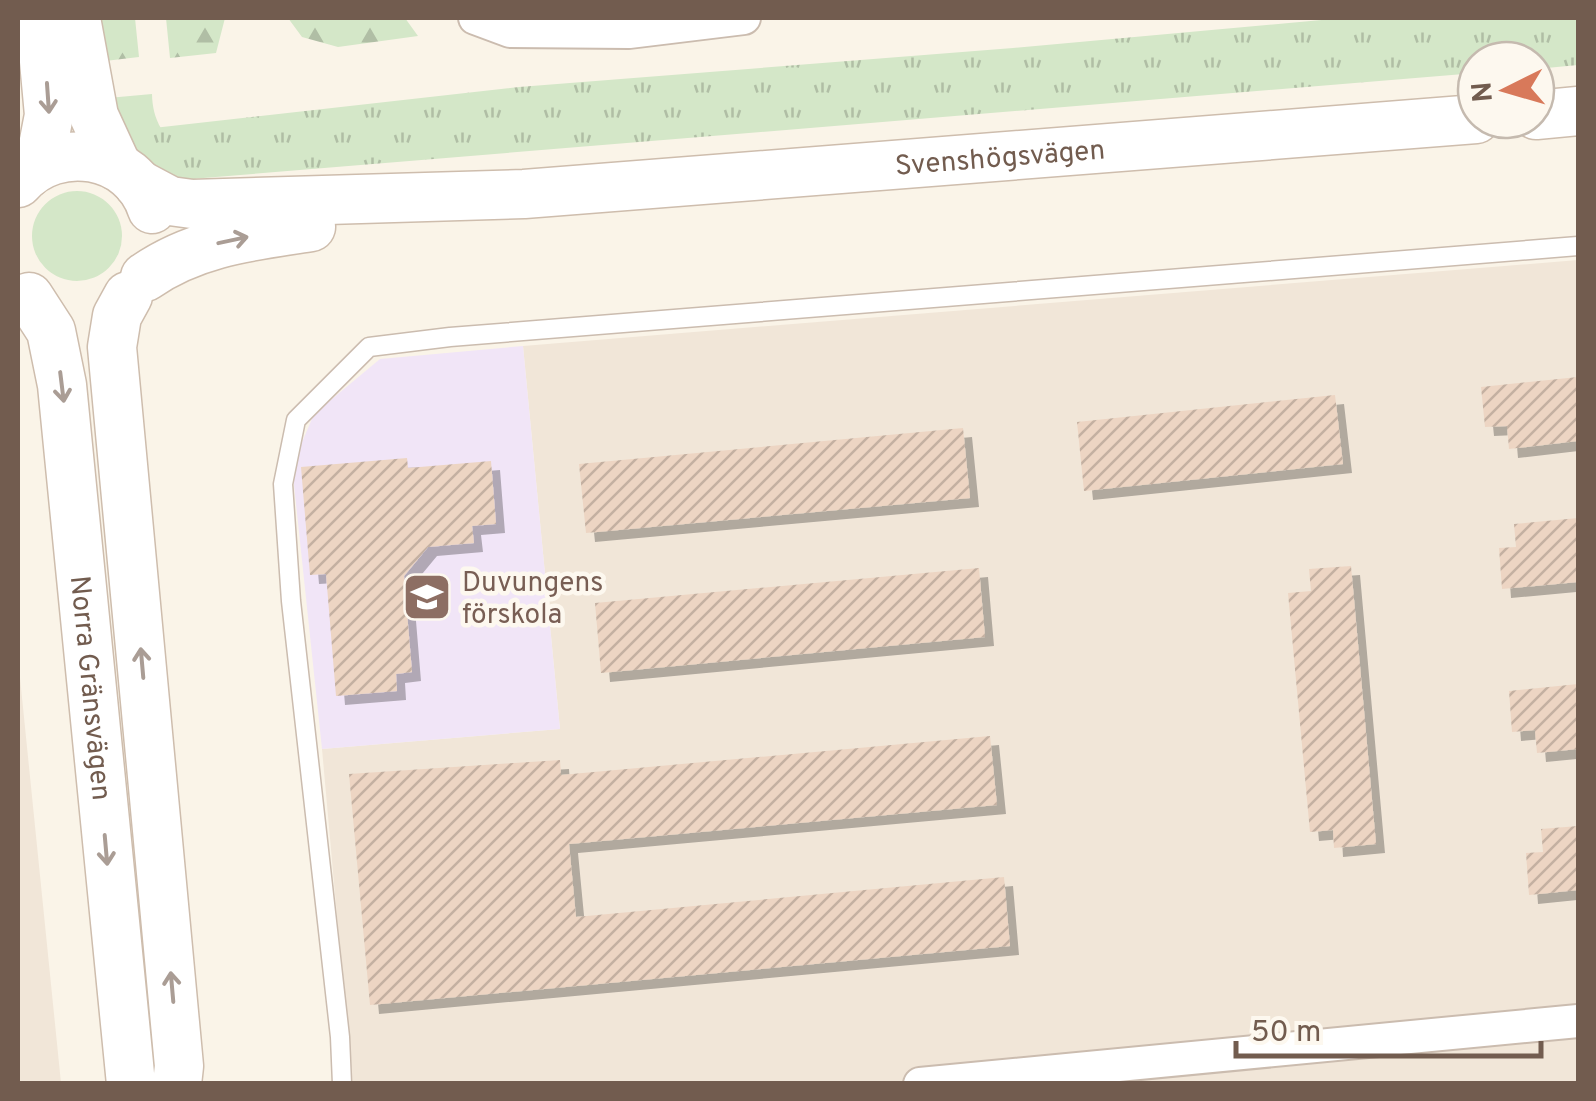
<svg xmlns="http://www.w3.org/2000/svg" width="1596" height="1101" font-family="Overpass,sans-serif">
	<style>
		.residential { fill: #f1e6d8 }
		.education { fill: #f1e5f7 }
		.grass { fill: #d4e7c8 }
		.forest { fill: url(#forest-firs) }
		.park { fill: url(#park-tufts) }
		.building { fill: url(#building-hatch); filter: url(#shadow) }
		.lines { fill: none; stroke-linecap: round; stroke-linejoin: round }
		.lane-casing { stroke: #cbbcaf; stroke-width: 21 }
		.street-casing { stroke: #cbbcaf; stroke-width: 36 }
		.secondary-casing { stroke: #cebdad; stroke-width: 51 }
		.lane { stroke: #fff; stroke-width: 18 }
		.street { stroke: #fff; stroke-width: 32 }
		.secondary { stroke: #fff; stroke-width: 48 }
		.oneway { stroke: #aa9d95 }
		.labels { text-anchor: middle; stroke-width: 9; stroke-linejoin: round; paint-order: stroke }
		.street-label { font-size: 28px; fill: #725c4f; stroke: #fdf8ef }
		.education-label { font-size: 28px; fill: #785e54; stroke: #fdf8ef; text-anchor: start }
	</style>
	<defs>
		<pattern id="forest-firs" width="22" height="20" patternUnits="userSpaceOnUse" patternTransform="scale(2.5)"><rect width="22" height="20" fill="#d4e7c8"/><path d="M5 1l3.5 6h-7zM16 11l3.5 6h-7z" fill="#b0bea5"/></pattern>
		<pattern id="park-tufts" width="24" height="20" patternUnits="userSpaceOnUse" patternTransform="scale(2.5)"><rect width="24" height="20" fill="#d4e7c8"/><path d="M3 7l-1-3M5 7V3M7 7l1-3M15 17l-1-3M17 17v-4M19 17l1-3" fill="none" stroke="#b0bea5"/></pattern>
		<pattern id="building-hatch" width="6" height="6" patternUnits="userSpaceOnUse" patternTransform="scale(2.5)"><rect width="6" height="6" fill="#edd5c3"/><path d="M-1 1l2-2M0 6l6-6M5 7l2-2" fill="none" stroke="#c4b0a1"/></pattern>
		<filter id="shadow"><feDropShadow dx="9" dy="9" stdDeviation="0" flood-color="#0004"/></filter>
	</defs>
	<rect width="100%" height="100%" fill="#faf4e8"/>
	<path class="residential" d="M1578 260V1083H352L322 749 560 729 523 346Z
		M18 658 61 1083H18Z"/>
	<path class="education" d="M523 346 560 729 322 749 292 466 314 414 380 359Z"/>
	<path class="grass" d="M152 94C153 146 194 146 197 186H186L144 163 108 98Z
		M32 236a45 45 0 1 1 90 0a45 45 0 1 1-90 0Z"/>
	<path class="forest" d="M101 18H135L139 57 105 61Z
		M166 18H225L216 53 170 58Z
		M288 18H405L418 36 338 47 302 37Z"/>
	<path class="park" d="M1343 18H1578V65L1536 69V60H1476V73L191 179 100 134 519 87 1013 48Z"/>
	<path class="building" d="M1578 377V441L1509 449 1507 426 1485 427 1481 387Z
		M1335 395 1343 464 1084 491 1077 422Z
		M963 428 970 498 586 533 579 464Z
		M407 458 408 468 491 461 496 524 472 526 474 543 428 547 404 576 412 672 396 674 397 691 336 696 326 574 310 575 301 467Z
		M1578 518V582L1502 589 1499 548 1516 547 1514 524Z
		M1351 566 1376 844 1334 848 1333 830 1310 832 1288 593 1311 591 1309 569Z
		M979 568 985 637 601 673 595 603Z
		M1578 684V749L1537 753 1535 730 1512 732 1509 691Z
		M990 736 997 805 569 844 576 917 1004 877 1010 946 370 1005 349 774 560 760 561 775Z
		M1578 826V890L1529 895 1526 853 1543 852 1541 829Z"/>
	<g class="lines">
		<g class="lane-casing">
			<path id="lane" d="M342 1084 340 1037 291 601 283 484 296 420 369 347 450 337 1578 246"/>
		</g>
		<g class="street-casing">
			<path id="street" d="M475 18 510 31 629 32 744 18
				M920 1084 1578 1021"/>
		</g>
		<g class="secondary-casing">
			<g id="secondary">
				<path d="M76 18 94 116 117 166"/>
				<path d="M1536 115 1578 111"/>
				<path d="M27 174 43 146 49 115 40 18"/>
				<path d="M18 183C57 139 133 151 152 209"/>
				<path id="s1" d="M138 184 170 201 192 204 524 194 1476 119"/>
				<path d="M145 277C195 242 252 236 311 227"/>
				<path d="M128 296 117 316 112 347 179 1066 177 1084"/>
				<path id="s2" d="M29 297 51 331 62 385 131 1084"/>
			</g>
		</g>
		<use href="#lane" class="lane"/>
		<use href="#street" class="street"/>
		<use href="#secondary" class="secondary"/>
	</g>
	<defs><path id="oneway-shaft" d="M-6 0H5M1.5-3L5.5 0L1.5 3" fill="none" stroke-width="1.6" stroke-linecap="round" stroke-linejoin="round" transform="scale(2.5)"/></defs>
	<g class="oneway">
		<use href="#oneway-shaft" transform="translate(48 98) rotate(86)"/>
		<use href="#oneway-shaft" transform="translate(233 240) rotate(-12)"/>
		<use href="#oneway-shaft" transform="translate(62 387) rotate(83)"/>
		<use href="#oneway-shaft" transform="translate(142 663) rotate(-95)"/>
		<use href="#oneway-shaft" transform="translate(106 850) rotate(85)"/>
		<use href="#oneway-shaft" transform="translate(172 987) rotate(-95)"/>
	</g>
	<defs>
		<g id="school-square" transform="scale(2.5)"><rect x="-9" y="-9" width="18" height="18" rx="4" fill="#8d6e63" stroke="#fdf8ef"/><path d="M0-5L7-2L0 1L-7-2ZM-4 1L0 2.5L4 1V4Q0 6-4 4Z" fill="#fff"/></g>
	</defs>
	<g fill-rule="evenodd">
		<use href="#school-square" x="427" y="597"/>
	</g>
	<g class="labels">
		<g class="street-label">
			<text dy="10" stroke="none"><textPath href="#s1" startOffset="868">Svenshögsvägen</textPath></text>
			<text dy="10" stroke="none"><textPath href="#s2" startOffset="400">Norra Gränsvägen</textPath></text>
		</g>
		<g class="education-label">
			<text x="462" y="591">Duvungens<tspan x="462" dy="32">förskola</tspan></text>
		</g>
	</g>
	<rect width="1596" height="1101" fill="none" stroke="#725c4f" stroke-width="40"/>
	<g transform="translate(1506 90) rotate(265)"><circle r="48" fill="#fdf8ef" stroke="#c5baaf" stroke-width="2.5"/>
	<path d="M0-8L18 38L0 25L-18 38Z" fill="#d8795a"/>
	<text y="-15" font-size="28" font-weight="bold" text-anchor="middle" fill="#725c4f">N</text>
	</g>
	<path d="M1236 1041v15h305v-15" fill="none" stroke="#725c4f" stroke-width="5"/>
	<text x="1251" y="1041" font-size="30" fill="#725c4f" stroke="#fdf8ef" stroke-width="8" paint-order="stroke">50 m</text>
</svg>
